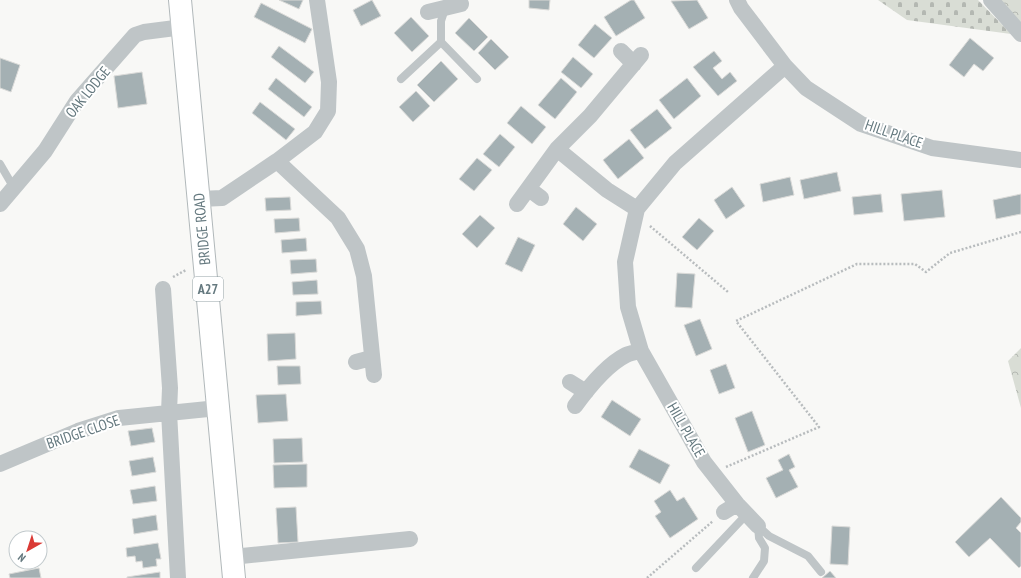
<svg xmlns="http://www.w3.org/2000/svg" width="1021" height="578" font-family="'PT Sans Narrow',sans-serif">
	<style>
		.forest { fill: url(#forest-crowns) }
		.cemetery { fill: url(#cemetery-stones) }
		.building { fill: #a4b0b3; stroke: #dadad8 }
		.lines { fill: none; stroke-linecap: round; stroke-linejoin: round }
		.primary-casing { stroke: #b1b8ba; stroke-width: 24 }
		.path { stroke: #b8bcbe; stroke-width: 2.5; stroke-dasharray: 2 2; stroke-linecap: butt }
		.lane { stroke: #bfc5c7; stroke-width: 8 }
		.street { stroke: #bfc5c7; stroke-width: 16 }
		.primary { stroke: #fff; stroke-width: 22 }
		.labels { text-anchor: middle; stroke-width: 4; stroke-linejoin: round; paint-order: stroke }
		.shield { fill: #fff; stroke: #93a1a5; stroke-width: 1 }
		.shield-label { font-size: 14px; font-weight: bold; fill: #65797f }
		.street-label { font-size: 15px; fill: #65797f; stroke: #fff }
	</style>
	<defs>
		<pattern id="forest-crowns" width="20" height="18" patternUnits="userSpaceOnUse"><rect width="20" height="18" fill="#d9ddd5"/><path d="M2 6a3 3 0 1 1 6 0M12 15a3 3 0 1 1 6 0" fill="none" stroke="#b4b8b2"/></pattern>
		<pattern id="cemetery-stones" width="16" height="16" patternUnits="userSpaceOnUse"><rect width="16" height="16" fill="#d9ddd5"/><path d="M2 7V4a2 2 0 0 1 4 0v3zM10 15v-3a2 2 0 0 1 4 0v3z" fill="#b4b8b2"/></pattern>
	</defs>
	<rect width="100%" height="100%" fill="#f8f8f6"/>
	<path class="forest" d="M998 0H1021V25Z
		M1021 348V408L1008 361Z"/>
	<path class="cemetery" d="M878 0H978L1011 34 907 20Z"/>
	<path class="building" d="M279 0H303L299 9Z
		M372 0 381 16 361 26 353 10Z
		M529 0H550L549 10 529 8Z
		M631 0H634L645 18 616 36 604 17Z
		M697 0 708 18 689 29 671 1Z
		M261 3 312 29 305 43 254 17Z
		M411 17 429 36 412 52 394 33Z
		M469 18 488 37 474 51 455 33Z
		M595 24 612 38 594 58 578 45Z
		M970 38 994 58 983 71 974 64 964 77 949 65Z
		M491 39 509 57 495 70 478 53Z
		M279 46 314 72 305 83 271 57Z
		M714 51 722 61 713 68 722 79 730 72 737 81 718 96 693 67Z
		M573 57 593 74 581 88 561 72Z
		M0 58 20 65 11 92 0 88Z
		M441 61 458 79 434 102 417 85Z
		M142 72 147 104 118 108 114 76Z
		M276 78 312 107 304 117 268 89Z
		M561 78 577 92 555 119 538 105Z
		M687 78 701 96 674 119 659 100Z
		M416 91 430 106 413 122 399 107Z
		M260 102 295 129 286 140 252 113Z
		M521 106 546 127 532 144 507 123Z
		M657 109 672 128 645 149 630 130Z
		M500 134 515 147 499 167 483 154Z
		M629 139 644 158 618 179 603 160Z
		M477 158 492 170 474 191 459 179Z
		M837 172 841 191 804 199 800 180Z
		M790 177 794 195 763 202 760 184Z
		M732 187 745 206 726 219 714 200Z
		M942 190 945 217 904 221 901 194Z
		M881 194 883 212 854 215 852 197Z
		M1021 194V214L996 219 993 200Z
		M290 197 291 210 266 211 265 198Z
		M576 207 597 224 583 241 563 224Z
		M480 215 495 228 477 248 462 234Z
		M299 218 300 231 275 233 274 219Z
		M699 218 714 231 697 250 682 237Z
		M518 237 535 245 522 272 505 264Z
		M306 238 307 251 282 253 281 240Z
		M316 259 317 272 291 274 290 260Z
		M677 273 695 274 692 308 675 307Z
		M317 280 318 294 293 295 292 282Z
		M321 301 322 314 296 316V302Z
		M700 319 712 349 696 356 684 325Z
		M295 333 296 359 268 361 267 334Z
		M726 364 735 388 719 394 710 370Z
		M277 366H300L301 384 278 385Z
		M286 394 288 421 258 423 256 395Z
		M612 400 641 419 630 436 601 417Z
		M752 411 765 445 748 452 735 418Z
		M152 428 155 442 131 446 128 431Z
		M302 438 303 462 274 463 273 439Z
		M639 449 670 465 660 484 629 467Z
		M789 454 795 467 789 470 798 487 776 498 766 478 783 470 778 460Z
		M153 457 156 472 132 476 129 461Z
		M307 464V487L274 488 273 465Z
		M155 486 157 501 133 504 130 490Z
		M670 490 677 501 684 497 698 519 670 538 655 516 661 512 654 501Z
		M1001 497 1021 518V522L1016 528 1021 533V566L1019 568 990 538 969 557 955 542Z
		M296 507 298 542 278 543 276 508Z
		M156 515 158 530 134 534 132 519Z
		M832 526 850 527 848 565 830 564Z
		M158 543 161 559H156L157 566 143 568 142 561 136 562 135 556 127 557 126 548Z
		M39 568 41 578H10L9 574Z
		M830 571 836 578H822Z
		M160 572V578H127V577Z"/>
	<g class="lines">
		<g class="primary-casing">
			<path id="primary" d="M180 0 234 578"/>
		</g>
		<path class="path" d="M650 226 728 292
			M173 277 186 270
			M726 467 819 427 736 321 857 264H915L926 272 950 253 1021 232
			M647 578 713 521"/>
		<path class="lane" d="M445 9 441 21V42L477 79
			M401 79 441 42
			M0 164 14 188
			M758 526 769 536 808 556 821 572
			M696 568 747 514
			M753 578 764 561 765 548 759 538 758 526"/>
		<path class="street" d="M737 0 741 8 785 66 806 88 861 124 932 148 1021 160
			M991 0 1021 34
			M428 12 461 4
			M621 51 634 64
			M557 149 607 190 637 209
			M277 161 338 218 357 249 364 276 374 375
			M529 189 541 198
			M200 199 222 198 277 161 315 132 328 111 329 82 317 0
			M0 204 45 151 77 101 135 35 144 32 183 27
			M517 204 557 149 590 116 641 55
			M163 289 170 388 169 412 178 578
			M356 362 371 358
			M570 382 586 392
			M575 406C588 388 606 365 626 355 630 353 636 352 641 351
			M0 464 78 431 119 418 218 408
			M724 512 737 504
			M758 526 737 504 704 462 641 351 628 307 625 262 637 209 675 163 785 66
			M232 557 410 539"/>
		<use href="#primary" class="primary"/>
	</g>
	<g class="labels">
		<rect class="shield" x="193" y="277" width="30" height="24" rx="3"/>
		<g class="shield-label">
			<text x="208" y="294">A27</text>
		</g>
		<g class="street-label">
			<text transform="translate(88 92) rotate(-51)" y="5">OAK LODGE</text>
			<text transform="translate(894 134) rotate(19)" y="5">HILL PLACE</text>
			<text transform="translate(202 229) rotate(-95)" y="5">BRIDGE ROAD</text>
			<text transform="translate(686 430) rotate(60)" y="5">HILL PLACE</text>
			<text transform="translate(83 432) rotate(-19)" y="5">BRIDGE CLOSE</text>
		</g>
	</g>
	<g transform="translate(28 550) rotate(219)"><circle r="19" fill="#ffffff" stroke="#c1c9cc"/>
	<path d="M0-3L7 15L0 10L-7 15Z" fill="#da3a35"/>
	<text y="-6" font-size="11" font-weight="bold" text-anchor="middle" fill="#65797f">N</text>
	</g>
</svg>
